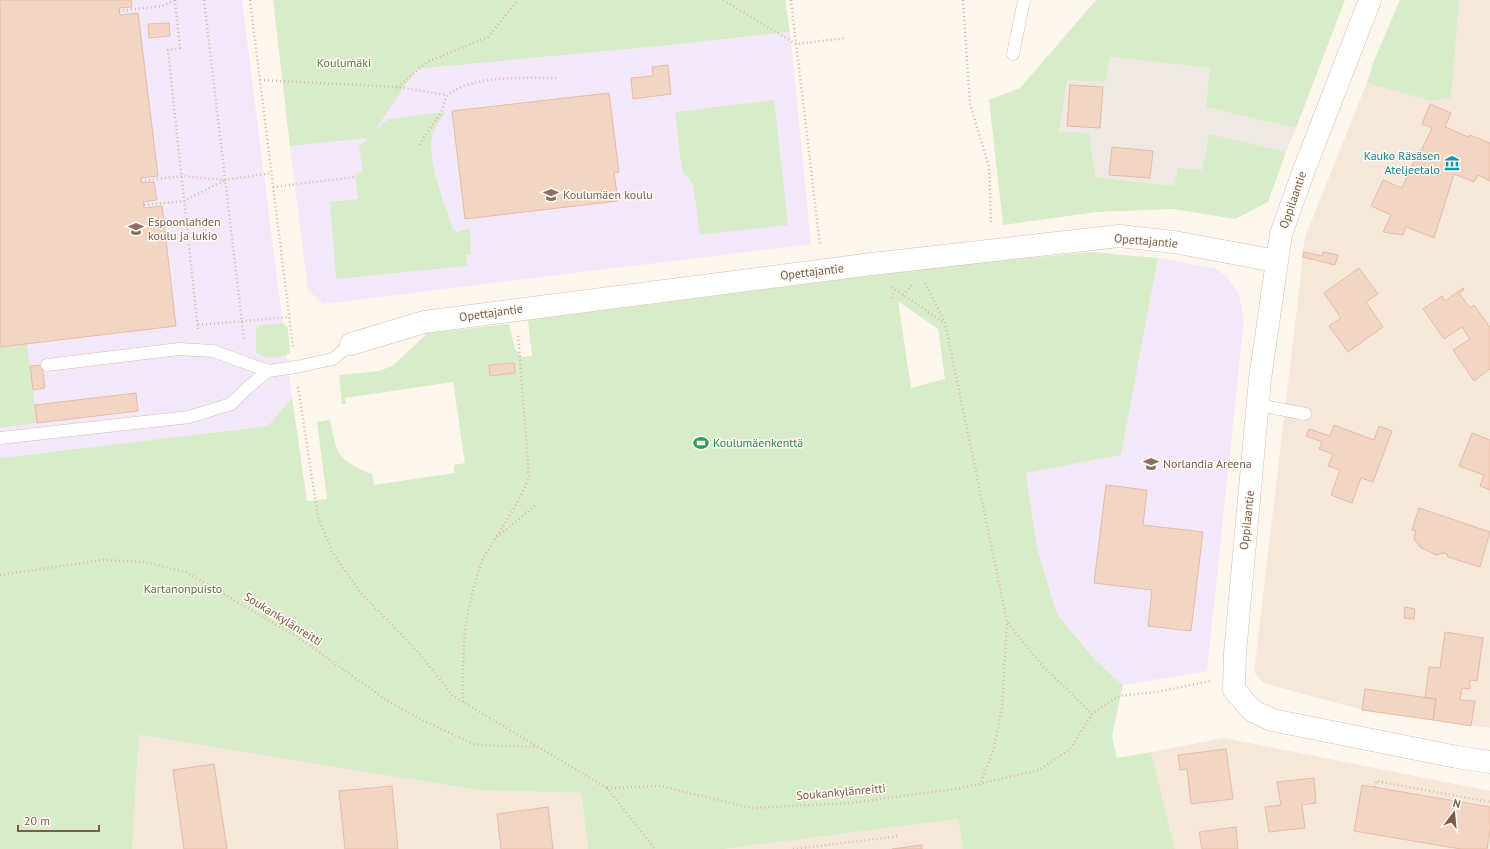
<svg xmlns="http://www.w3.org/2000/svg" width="1490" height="849" font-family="'PT Sans',sans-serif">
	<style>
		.residential { fill: #f5e8da }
		.industrial { fill: #efe9e4 }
		.education { fill: #f3e8fa }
		.green { fill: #d8ecc9; fill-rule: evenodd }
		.building { fill: #f3d5c3; stroke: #e6bba3 }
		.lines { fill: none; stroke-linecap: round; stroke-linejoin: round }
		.service-casing { stroke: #d1beb0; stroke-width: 13 }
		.minor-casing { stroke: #d1beb0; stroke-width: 23 }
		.path { stroke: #d9b8a5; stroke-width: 2.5; stroke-dasharray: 1 3; stroke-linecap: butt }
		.service { stroke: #fff; stroke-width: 12 }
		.minor { stroke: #fff; stroke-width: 22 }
		.labels { text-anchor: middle; stroke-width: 3; stroke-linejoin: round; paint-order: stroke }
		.park-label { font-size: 12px; fill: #537a41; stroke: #fffaf3 }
		.culture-label { font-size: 12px; fill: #0d838f; stroke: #fffaf3; text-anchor: end }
		.education-label { font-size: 12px; fill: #785e54; stroke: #fffaf3; text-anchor: start }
		.street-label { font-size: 12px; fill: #7a5c4d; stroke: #fffaf3 }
		.leisure-label { font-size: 12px; fill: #27864d; stroke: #fffaf3; text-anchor: start }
	</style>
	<rect width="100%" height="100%" fill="#fdf6ec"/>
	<path class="residential" d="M1400 0H1490V728L1363 710 1263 683 1254 672 1302 265 1301 256 1307 232Z
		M139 735 476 790 581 793 588 849H132Z
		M1224 738 1490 791V849H1175L1151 752Z
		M958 819 963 849H724Z"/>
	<path class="industrial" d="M1110 57 1210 68 1207 107 1296 128 1286 152 1209 135 1202 170 1175 186 1096 177 1092 148 1059 132 1067 79 1105 81Z"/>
	<path class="education" d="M0 0H242L292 398 268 426 0 458Z
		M790 32 811 244 323 304 308 290 290 146 370 137 416 69 660 46Z
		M1158 258 1215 268 1227 277 1239 294 1244 320 1207 671 1123 685 1096 661 1057 614 1037 547 1026 473 1121 455Z"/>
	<path class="green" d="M273 0H785L790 32 660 46 416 69 374 132 388 119 446 112C441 119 434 127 432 136 427 163 445 203 453 229L457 232 470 228 471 254 466 255 467 266 336 279 330 202 358 199 355 173 363 172 359 146 368 138 290 146Z
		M1096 0H1345L1296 128 1206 107 1210 68 1110 57 1105 82 1067 80 1059 132 1089 133 1096 177 1174 186 1178 168 1202 170 1209 134 1286 152 1268 202 1235 219 1173 209 1096 212 1003 225 989 100 1020 88Z
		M1400 0H1459L1451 98 1432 101 1367 83 1373 63Z
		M774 100 788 225 700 235 693 184 682 171 675 112Z
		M1092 252 1158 258 1121 455 1026 473 1037 547 1057 614 1096 661 1123 685 1112 736 1117 758 1151 752 1175 849H963L958 819 724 849H588L581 793 476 790 139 735 132 849H0V458L268 426 292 398 307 501 327 499 317 422 330 420C337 456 338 460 372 474L374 485 454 473V465L465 463 453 382 345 398 346 404H342L339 375 379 371 392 366 428 333 509 324 515 349 522 357 532 356 528 320 945 266ZM898 301 938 329 945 379 911 388Z
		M283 323 288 328 290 352 289 354C279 358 264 360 256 352V327L262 325Z
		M27 344 37 423 0 428V347Z"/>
	<path class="building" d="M0 0H131L132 7 119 8 120 15 138 13 158 176 141 178V183L154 182 157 200 143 202 144 208 162 206 176 326 0 347Z
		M169 23 170 36 149 38 148 24Z
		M668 65 671 94 633 99 631 78 653 76 652 67Z
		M1070 85 1103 87 1100 128 1067 126Z
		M609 93 619 172 614 173 618 201 465 219 452 111Z
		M1430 104 1451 113 1445 127 1468 137 1470 135 1490 143V181L1478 175 1474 182 1454 174 1434 238 1406 227 1403 235 1383 232 1391 215 1371 206 1383 180 1402 188 1419 150 1421 151 1432 128 1422 124Z
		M1112 147 1153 151 1150 178 1109 175Z
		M1304 252 1322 256 1323 252 1338 255 1335 265 1303 257Z
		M1359 268 1378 294 1366 302 1383 327 1348 352 1329 326 1341 318 1324 293Z
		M1463 288 1464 290 1459 293 1470 308 1474 305 1490 327V369L1474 381 1453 350 1470 339 1462 327 1444 339 1423 309 1442 296 1445 301Z
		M514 363 515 373 490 376 489 365Z
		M42 365 45 388 33 390 30 366Z
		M136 393 138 411 37 423 35 405Z
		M1334 425 1374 440 1379 426 1392 431 1373 482 1361 478 1352 503 1331 495 1340 470 1328 466 1333 454 1319 449 1322 442 1306 436 1309 429 1330 436Z
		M1472 433 1490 440V490L1480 486 1484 475 1459 466Z
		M1106 485 1147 490 1143 525 1203 532 1191 631 1148 626 1152 590 1094 583Z
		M1419 508 1490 532 1480 567 1448 557 1447 554 1444 553 1436 555 1420 547 1414 539 1416 531 1412 530Z
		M1405 607 1415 609 1414 619 1404 618Z
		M1445 632 1483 638 1477 681 1470 680V689L1462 688 1460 700 1475 701 1471 726 1433 720 1436 699 1425 698 1429 667 1440 668Z
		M1365 689 1436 699 1433 720 1362 710Z
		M1226 749 1233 799 1191 804 1187 769 1180 770 1178 755Z
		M214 764 227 849H184L173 770Z
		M1314 778 1316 803 1302 805 1305 828 1269 832 1265 807 1281 805 1277 782Z
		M1362 785 1490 807V830L1487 849H1461L1354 831Z
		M392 786 398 849H345L339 791Z
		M548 807 553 849H501L497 814Z
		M1236 827 1238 849H1202L1199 832Z
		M922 845V849H892Z"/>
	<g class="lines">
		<g class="service-casing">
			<path id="service" d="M1013 54 1024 0
				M47 365 179 349 213 351 268 371 296 367 333 359 351 344
				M1259 405 1305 414
				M0 438 189 417 231 404 246 389 268 371"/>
		</g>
		<g class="minor-casing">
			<path id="minor" d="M1370 0 1304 170 1281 234 1260 379 1235 653 1234 690 1253 711 1272 720 1457 757 1490 762
				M351 344 424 322 872 264 1119 236 1174 242 1276 261"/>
		</g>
		<path class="path" d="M175 0 180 48 168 50 198 330
			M204 0 244 340
			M250 0 293 347
			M723 0 796 44 846 38
			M791 0 820 246
			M963 0 970 104 989 167 991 225
			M119 11 162 6 175 0
			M260 80 398 87 447 95
			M398 87 427 62 488 37 518 0
			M420 145C425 133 434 125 440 114 444 108 444 98 449 94 474 75 525 78 556 78
			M141 181 182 176 225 180 272 173
			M273 187 355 177
			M144 205 184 201 225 180
			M925 283 945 323 1007 622 1002 707 994 748 980 785
			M892 287 944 323
			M903 295 912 285
			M892 298 895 289
			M198 325 290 317
			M298 387 318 517 332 552 360 592 419 653 453 696 607 788 655 849
			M497 537 537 504
			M0 575 103 560 144 562 186 572 299 638 389 702 426 722 476 745 539 747
			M1008 623 1040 663 1092 714
			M463 702C463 659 462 627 475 584 477 577 479 568 482 561 497 532 519 507 529 476L518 334
			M1375 787 1376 781 1490 802
			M607 788 661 786 751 808 851 803 961 788 1039 770 1070 749 1092 714 1119 696 1157 692 1210 681
			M793 849 900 836"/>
		<use href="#service" class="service"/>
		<use href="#minor" class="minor"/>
	</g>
	<defs>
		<g id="museum-bare" transform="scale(1.2)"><path d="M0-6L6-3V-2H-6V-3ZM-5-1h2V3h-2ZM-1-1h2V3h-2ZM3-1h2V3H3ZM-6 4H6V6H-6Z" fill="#0f9aa8" stroke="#fffaf3" stroke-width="2.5" paint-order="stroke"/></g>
		<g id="school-bare" transform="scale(1.2)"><path d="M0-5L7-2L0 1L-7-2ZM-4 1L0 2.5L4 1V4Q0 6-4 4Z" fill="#8d6e63" stroke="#fffaf3" stroke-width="2.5" paint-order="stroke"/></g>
		<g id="stadium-bare" transform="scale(1.2)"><path d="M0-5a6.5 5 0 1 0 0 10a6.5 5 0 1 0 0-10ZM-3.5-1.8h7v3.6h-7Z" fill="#2e9e5b" stroke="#fffaf3" stroke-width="2.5" paint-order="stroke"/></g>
	</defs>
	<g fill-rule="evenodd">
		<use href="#museum-bare" x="1452" y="163"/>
		<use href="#school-bare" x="551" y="195"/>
		<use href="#school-bare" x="136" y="229"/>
		<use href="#stadium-bare" x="701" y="443"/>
		<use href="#school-bare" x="1151" y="464"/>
	</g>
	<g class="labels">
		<g class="park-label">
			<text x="344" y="67">Koulumäki</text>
			<text x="183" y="593">Kartanonpuisto</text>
		</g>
		<g class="culture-label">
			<text x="1440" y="160">Kauko Räsäsen<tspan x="1440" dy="14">Ateljeetalo</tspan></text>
		</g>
		<g class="education-label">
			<text x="563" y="199">Koulumäen koulu</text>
			<text x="148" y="226">Espoonlahden<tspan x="148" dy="14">koulu ja lukio</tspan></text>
			<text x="1163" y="468">Norlandia Areena</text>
		</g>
		<g class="street-label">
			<text transform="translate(1293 200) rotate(-71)" y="4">Oppilaantie</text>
			<text transform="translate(1146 241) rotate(5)" y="4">Opettajantie</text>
			<text transform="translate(812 272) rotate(-7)" y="4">Opettajantie</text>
			<text transform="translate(491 313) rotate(-8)" y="4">Opettajantie</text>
			<text transform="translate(1247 520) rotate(-84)" y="4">Oppilaantie</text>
			<text transform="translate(283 619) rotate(32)" y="4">Soukankylänreitti</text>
			<text transform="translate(841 792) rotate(-5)" y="4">Soukankylänreitti</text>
		</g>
		<g class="leisure-label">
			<text x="713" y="447">Koulumäenkenttä</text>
		</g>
	</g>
	<g transform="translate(1454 813) rotate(16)" stroke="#fffaf3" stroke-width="3" paint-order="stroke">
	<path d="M0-3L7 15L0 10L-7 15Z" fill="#7a5c4d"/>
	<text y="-6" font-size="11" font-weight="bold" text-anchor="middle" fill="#7a5c4d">N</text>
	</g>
	<path d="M18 825v6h81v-6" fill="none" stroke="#7a5c4d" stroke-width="2"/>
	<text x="24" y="825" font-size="12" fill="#7a5c4d" stroke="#fffaf3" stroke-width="3" paint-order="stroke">20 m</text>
</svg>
